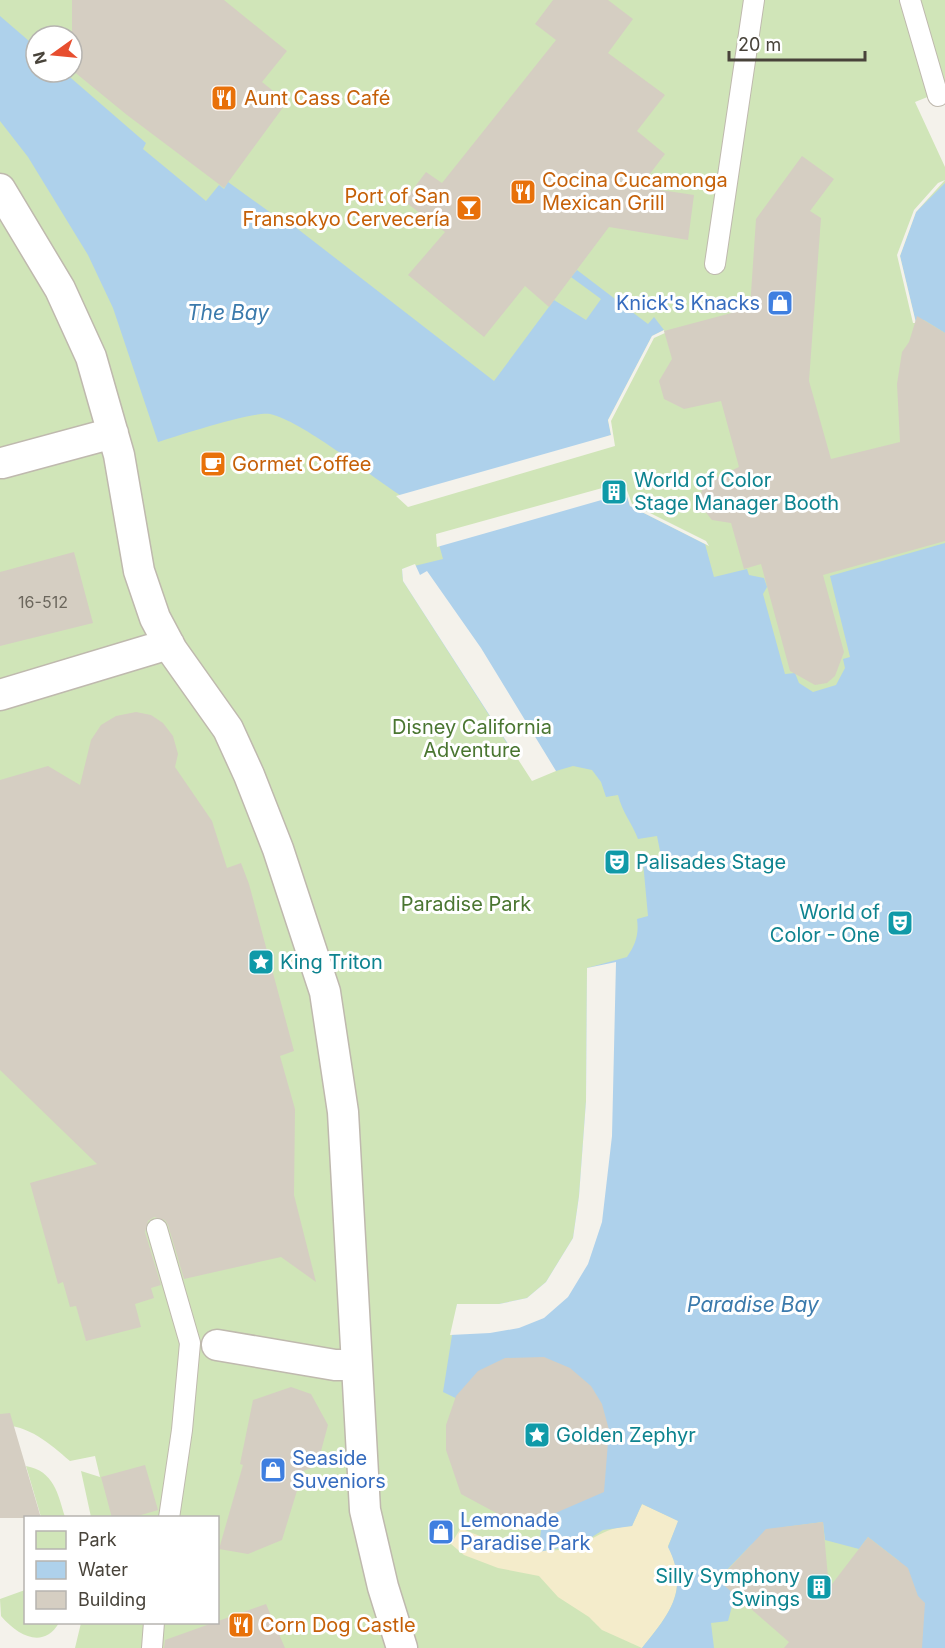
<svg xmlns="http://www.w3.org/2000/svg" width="945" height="1648" font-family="Inter,sans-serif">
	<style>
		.green { fill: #d0e5b8; fill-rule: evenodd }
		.sand { fill: #f4eccb }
		.water { fill: #aed1eb }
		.pier { fill: #f4f2eb }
		.building { fill: #d5cec2 }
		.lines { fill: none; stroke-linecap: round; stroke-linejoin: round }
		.service-casing { stroke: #bfb9ae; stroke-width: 22 }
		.pedestrian-casing { stroke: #bfb9ae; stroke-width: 33 }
		.service { stroke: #fff; stroke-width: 20 }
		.pedestrian { stroke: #fff; stroke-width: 30 }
		.labels { text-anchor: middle; stroke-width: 6; stroke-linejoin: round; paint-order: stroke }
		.number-label { font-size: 16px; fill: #6b665c }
		.food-label { font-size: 20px; fill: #c56008; stroke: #fff; text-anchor: start }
		.shop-label { font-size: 20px; fill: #366cbe; stroke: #fff; text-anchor: start }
		.culture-label { font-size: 20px; fill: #0d838f; stroke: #fff; text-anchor: start }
		.park-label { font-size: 20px; fill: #4a7631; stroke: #fff }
		.water-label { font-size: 21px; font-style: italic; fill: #3b7aac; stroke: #fff }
	</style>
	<rect width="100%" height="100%" fill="#f4f2eb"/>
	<path class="green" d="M0 0H945V1648H75L81 1623 218 1622V1518L91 1517 81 1471 100 1477 95 1456 70 1461C49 1443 29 1425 0 1425ZM36 36H72V72H36Z
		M26 1466C54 1471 58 1494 65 1517H41Z
		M25 1590 26 1622 59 1623C44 1648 20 1638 1 1616L0 1599Z"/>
	<path class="sand" d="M642 1504 679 1521 668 1546C690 1591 669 1614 642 1648L602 1630 589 1617 558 1597 539 1576 498 1568 464 1555 451 1544 462 1526 465 1530C502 1545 542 1560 581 1544 601 1535 608 1527 632 1526Z"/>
	<path class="water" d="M0 16 36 47V72H64L146 143 143 149 206 201 219 185 224 189 228 182 278 218 281 216 494 381 554 300 586 320 601 299 571 277 577 270 648 324 654 317 664 330 652 336 608 420 611 435 407 504 400 495C371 476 300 420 270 414 253 411 178 436 158 442L113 308 88 255 28 157 0 121Z
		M945 183V333L924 320 916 323 900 256 916 212Z
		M624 485 630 506 705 544 714 577 747 569 749 575 764 578 767 587 763 594 785 674 795 673 799 683 813 692 836 685 845 668 843 659 850 657 830 576 945 543V1648H921L899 1561 868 1537 859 1549 825 1540 823 1522 785 1527 751 1545 718 1579 735 1595 728 1621 711 1623 714 1648H642C669 1614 690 1591 668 1547L678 1521 642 1504 632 1526 603 1530 581 1544 538 1552 543 1516 468 1404 443 1392 457 1304H499L527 1298 546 1282 573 1238 579 1196 586 1101 587 968 627 957C636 944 639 934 637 919L648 916 643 862 661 856 657 836 638 839C632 823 622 812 618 795L606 797 601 782 592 770 573 766 556 771 510 748 403 581 402 569 443 559 437 537Z"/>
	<path class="pier" d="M945 90V167L915 102Z
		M945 180 916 212 900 256 916 323H913L897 255 914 210 938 183Z
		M664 330 665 333 654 338 611 421 615 446 408 507 396 496 611 435 608 420 652 336Z
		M624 482 632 504 706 541 709 546 630 506 626 493 437 547 436 534Z
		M415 564 420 575 427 571 481 648 556 771 532 781 403 581 402 569Z
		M616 962 612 1136 602 1222 588 1264 568 1297 544 1318 519 1328 490 1333 450 1335 457 1304H499L527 1298 546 1282 573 1238 579 1196 586 1101 587 968Z"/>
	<path class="building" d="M72 0H224L287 51 262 82 287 102 224 188 127 115 72 70Z
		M553 0H608L633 19 608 53 665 95 637 131 665 154 640 187 694 195 688 240 609 227 549 307 525 286 484 337 408 275 445 232 404 201 426 172 442 183 556 40 535 24Z
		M802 156 834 179 810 211 821 218 809 381 831 459 900 442 897 384 902 352 909 342 917 316 945 333V541L823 575 844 652 835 676 827 683 815 685 790 671 761 564 744 569 731 523 712 520 700 505 702 488 709 481 739 467 721 401 684 409 664 399 659 381 672 359 664 331 750 308 756 219Z
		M74 552 93 623 0 646V572Z
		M136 712 151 715 163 723 173 736 178 754 175 767 212 821 227 868 241 863 249 884 294 1051 280 1056 295 1109 294 1195 316 1282 281 1257 184 1279 168 1225 165 1220 154 1217 148 1221 145 1232 161 1285 151 1288 154 1298 135 1304 141 1327 86 1341 76 1306 70 1307 63 1282 58 1284 30 1183 97 1164 0 1070V780L48 766 80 785 91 740 101 725 116 716Z
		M544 1357 570 1368 591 1386 602 1404 609 1430 604 1492 544 1518 518 1519 500 1515 461 1494 446 1450V1425L456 1396 478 1371 505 1358Z
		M291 1387 311 1394 328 1425 317 1466 303 1471 282 1540 248 1554 219 1549 243 1465 240 1464 253 1400Z
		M10 1413 41 1518H0V1414Z
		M145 1465 158 1510 131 1518H112L101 1477Z
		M823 1522 829 1588 868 1537 908 1568 918 1596 925 1603 922 1648H784L789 1642 718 1580 766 1529Z
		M266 1604 285 1648H164L165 1640Z"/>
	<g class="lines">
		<g class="service-casing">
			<path id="service" d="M910 0 938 96
				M715 264 754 0
				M157 1229 190 1343 182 1430 169 1518
				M152 1648 154 1622"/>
		</g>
		<g class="pedestrian-casing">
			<path id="pedestrian" d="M0 189 60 289 91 357 119 455 139 571 155 618 172 650 228 729 249 775 278 849 325 992 343 1112 365 1510 383 1587 402 1648
				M2 463 113 433
				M0 695 169 644
				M217 1345 335 1365H357"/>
		</g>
		<use href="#service" class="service"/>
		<use href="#pedestrian" class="pedestrian"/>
	</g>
	<defs>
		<g id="restaurant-square" transform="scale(1.35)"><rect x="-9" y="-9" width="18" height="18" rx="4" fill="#e8710a" stroke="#fff"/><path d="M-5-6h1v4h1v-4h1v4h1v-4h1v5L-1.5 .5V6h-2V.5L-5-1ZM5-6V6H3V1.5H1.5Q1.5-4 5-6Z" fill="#fff"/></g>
		<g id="bar-square" transform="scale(1.35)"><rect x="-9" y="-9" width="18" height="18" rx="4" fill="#e8710a" stroke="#fff"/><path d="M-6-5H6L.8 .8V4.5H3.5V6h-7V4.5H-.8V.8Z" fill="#fff"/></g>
		<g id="shop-square" transform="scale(1.35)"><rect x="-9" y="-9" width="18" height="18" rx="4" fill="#3f7fe0" stroke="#fff"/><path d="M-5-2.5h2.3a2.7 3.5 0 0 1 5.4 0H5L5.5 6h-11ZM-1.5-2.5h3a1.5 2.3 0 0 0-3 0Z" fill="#fff"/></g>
		<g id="cafe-square" transform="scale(1.35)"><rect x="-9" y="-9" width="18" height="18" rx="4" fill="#e8710a" stroke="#fff"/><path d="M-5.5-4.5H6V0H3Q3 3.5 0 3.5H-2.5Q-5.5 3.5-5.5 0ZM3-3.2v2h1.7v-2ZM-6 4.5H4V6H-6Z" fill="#fff"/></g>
		<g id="building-square" transform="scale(1.35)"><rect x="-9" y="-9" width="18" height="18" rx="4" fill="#0f9aa8" stroke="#fff"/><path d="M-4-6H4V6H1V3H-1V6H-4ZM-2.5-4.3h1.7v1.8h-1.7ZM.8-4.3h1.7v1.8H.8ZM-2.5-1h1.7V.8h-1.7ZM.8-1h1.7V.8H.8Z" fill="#fff"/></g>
		<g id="theatre-square" transform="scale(1.35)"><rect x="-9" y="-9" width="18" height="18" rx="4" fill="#0f9aa8" stroke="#fff"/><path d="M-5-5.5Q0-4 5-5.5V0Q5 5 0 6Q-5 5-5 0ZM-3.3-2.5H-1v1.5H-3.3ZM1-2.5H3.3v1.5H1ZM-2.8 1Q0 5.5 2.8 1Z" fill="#fff"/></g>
		<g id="sight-square" transform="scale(1.35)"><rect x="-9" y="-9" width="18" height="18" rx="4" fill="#0f9aa8" stroke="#fff"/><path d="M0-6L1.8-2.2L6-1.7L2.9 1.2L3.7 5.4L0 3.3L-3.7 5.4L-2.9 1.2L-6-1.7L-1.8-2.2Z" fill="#fff"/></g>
	</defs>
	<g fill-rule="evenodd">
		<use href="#restaurant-square" x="224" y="98"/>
		<use href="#restaurant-square" x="523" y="192"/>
		<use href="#bar-square" x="469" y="208"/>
		<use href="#shop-square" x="780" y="303"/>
		<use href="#cafe-square" x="213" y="464"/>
		<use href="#building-square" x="614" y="492"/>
		<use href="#theatre-square" x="617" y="862"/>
		<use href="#theatre-square" x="900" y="923"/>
		<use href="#sight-square" x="261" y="962"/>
		<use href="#sight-square" x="537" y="1435"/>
		<use href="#shop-square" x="273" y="1470"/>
		<use href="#shop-square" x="441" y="1532"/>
		<use href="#building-square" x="819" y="1587"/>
		<use href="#restaurant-square" x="241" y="1625"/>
	</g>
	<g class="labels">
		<g class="number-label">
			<text x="43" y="608">16-512</text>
		</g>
		<g class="food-label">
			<text x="244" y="105">Aunt Cass Café</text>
			<text x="542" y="187">Cocina Cucamonga<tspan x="542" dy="23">Mexican Grill</tspan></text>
			<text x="450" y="203" text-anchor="end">Port of San<tspan x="450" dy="23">Fransokyo Cervecería</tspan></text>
			<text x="232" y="471">Gormet Coffee</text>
			<text x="260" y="1632">Corn Dog Castle</text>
		</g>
		<g class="shop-label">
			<text x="760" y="310" text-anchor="end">Knick's Knacks</text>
			<text x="292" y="1465">Seaside<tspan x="292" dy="23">Suveniors</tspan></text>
			<text x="460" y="1527">Lemonade<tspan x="460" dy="23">Paradise Park</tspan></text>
		</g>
		<g class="culture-label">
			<text x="634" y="487">World of Color<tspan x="634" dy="23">Stage Manager Booth</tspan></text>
			<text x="636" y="869">Palisades Stage</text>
			<text x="880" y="919" text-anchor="end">World of<tspan x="880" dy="23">Color - One</tspan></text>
			<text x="280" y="969">King Triton</text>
			<text x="556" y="1442">Golden Zephyr</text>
			<text x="800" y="1583" text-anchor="end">Silly Symphony<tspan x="800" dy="23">Swings</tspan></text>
		</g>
		<g class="park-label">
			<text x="472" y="734">Disney California<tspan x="472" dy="23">Adventure</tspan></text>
			<text x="466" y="911">Paradise Park</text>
		</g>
		<g class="water-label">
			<text x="228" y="320">The Bay</text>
			<text x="753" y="1312">Paradise Bay</text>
		</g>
	</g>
	<rect x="24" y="1516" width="195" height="108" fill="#ffffff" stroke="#b6b4b0" stroke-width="1.5"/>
	<rect x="36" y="1531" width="30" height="18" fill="#d0e5b8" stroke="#b6b4b0" stroke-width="1.5"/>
	<text x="78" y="1546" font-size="18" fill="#48433a">Park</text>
	<rect x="36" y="1561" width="30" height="18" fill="#aed1eb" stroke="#b6b4b0" stroke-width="1.5"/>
	<text x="78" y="1576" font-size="18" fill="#48433a">Water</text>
	<rect x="36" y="1591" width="30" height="18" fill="#d5cec2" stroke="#b6b4b0" stroke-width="1.5"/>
	<text x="78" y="1606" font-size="18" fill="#48433a">Building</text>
	<g transform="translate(54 54) rotate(255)"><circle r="28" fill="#ffffff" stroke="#b6b4b0" stroke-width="1.5"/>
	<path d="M0-4.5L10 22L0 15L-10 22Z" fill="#e74e2f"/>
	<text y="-9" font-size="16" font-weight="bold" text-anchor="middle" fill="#48433a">N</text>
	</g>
	<path d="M729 51v9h136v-9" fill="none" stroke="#48433a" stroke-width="3"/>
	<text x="738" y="51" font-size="18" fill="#48433a" stroke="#ffffff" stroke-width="4.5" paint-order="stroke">20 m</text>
</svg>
